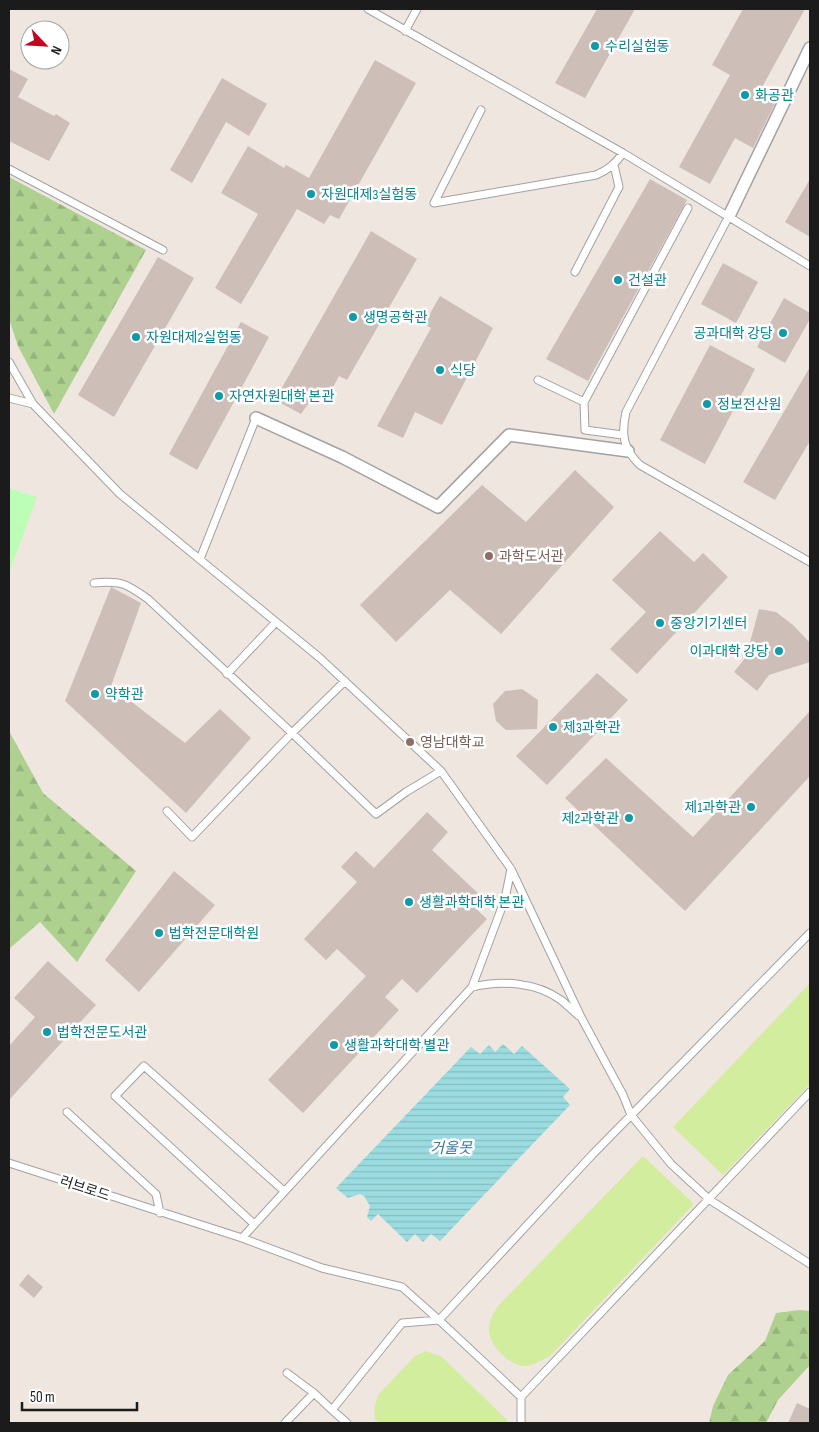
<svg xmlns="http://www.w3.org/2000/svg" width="819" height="1432" font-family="'Sofia Sans Condensed','Noto Sans KR',sans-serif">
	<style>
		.grass { fill: #d3ed9f }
		.forest { fill: url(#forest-firs) }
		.park { fill: #bcfeb6 }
		.water { fill: url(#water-rules) }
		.building { fill: #cebeb8 }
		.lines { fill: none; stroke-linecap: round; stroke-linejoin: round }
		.service-casing { stroke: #a2a2a2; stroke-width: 9 }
		.pedestrian-casing { stroke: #a2a2a2; stroke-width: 14 }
		.service { stroke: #fff; stroke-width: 7 }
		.pedestrian { stroke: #fff; stroke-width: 11 }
		.culture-dot { fill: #0f9aa8; stroke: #fff; stroke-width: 2 }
		.education-dot { fill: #8d6e63; stroke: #fff; stroke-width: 2 }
		.labels { text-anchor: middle; stroke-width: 5; stroke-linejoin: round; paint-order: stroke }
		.culture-label { font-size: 14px; fill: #0d838f; stroke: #fff; text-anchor: start }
		.education-label { font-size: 14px; fill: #785e54; stroke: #fff; text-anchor: start }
		.street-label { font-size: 14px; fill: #1b1b1b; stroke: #fff }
		.water-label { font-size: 15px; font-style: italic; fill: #3a7999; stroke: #fff }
	</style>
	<defs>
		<pattern id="forest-firs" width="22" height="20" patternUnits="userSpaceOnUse" patternTransform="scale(1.25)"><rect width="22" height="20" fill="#aed190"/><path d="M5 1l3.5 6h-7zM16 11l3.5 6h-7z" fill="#95b37c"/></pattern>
		<pattern id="water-rules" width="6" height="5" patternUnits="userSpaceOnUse" patternTransform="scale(1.25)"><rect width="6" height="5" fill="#9bdce0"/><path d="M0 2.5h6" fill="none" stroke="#85bcc0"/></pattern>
	</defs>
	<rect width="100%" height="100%" fill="#eee6df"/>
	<path class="grass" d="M810 983V1084L723 1175 673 1127Z
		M643 1156 694 1204 550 1356C542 1360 533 1366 524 1366 509 1365 491 1347 489 1332 488 1322 493 1314 498 1306Z
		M426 1351 442 1357 507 1420V1423H380L375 1419 374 1408 378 1395 415 1356Z"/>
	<path class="forest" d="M9 177 146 250 54 414 18 346 9 319Z
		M9 731 43 793 136 871 77 962 40 922 9 949Z
		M800 1310 810 1311V1365L778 1400 766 1423H709L713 1406 728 1375 765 1341 776 1313Z"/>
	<path class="park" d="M9 488 37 497 9 574Z"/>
	<path class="water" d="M503 1044 514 1054 522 1046 570 1089 563 1097 570 1105 440 1241 431 1234 423 1242 415 1234 407 1242 378 1214 371 1221 367 1217 370 1206 364 1196 360 1194 348 1198 336 1188 471 1047 480 1054 489 1045 495 1052Z"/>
	<path class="building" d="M597 9H635L585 98 555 83Z
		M743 9H805L761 89 777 99 753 148 735 138 710 184 679 167 730 75 712 65Z
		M375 60 416 83 339 219 330 215 324 224 297 209 241 304 215 288 258 214 221 193 248 146 284 168 286 165 309 178Z
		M9 69 28 79 18 97 54 116 56 114 70 123 49 161 9 141Z
		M222 78 267 104 249 136 226 122 192 183 170 170Z
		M650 179 687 200 588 381 546 359Z
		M810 179V237L785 222Z
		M371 231 417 259 347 380 339 376 331 391 320 387 301 414 275 400Z
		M158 257 194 278 114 417 78 395Z
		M723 263 758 282 736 323 701 304Z
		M440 296 493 328 442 425 415 412 403 438 377 426 431 328 424 324Z
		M784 298 810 313V319L785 363 757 347Z
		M241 322 269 337 197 470 169 454Z
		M710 345 755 369 705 464 660 440Z
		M810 367V441L775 500 743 482Z
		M575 470 614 507 501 634 450 590 396 642 360 605 482 485 526 522Z
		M660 531 694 562 703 553 728 577 637 674 610 649 646 612 612 580Z
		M111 587 141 603 111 686 185 743 220 709 251 738 186 813 65 701Z
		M759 609 776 612 793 625 810 643V662L769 675 757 691 734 672 746 657Z
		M597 673 628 700 547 785 516 756Z
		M522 689 538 700 537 729 506 730 496 721 493 704 505 691Z
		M810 711V776L685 911 565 798 606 758 693 837Z
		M427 812 448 832 432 850 482 897 473 906 487 919 417 993 402 979 385 997 399 1010 303 1113 268 1080 366 976 337 949 326 960 304 939 357 882 341 867 356 851 374 868Z
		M174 871 215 905 139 992 105 960Z
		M48 961 96 1005 9 1100V1046L35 1017 14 998Z
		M28 1274 43 1287 34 1298 19 1285Z
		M797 1403 810 1409V1423H788Z"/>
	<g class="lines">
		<g class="service-casing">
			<path id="service" d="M368 9 623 153 810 266
				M405 31 417 9
				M481 110 434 203 596 175C608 170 615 164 623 153
				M9 169 163 250
				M729 216 626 412C621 434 623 449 640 465L810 562
				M575 272 619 187 614 165
				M9 362 33 404 120 494 320 658 441 771 511 869 581 1017 623 1095 631 1115 671 1164 710 1200 810 1264
				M538 380 584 402
				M9 398 33 404
				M623 435 585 430 584 402 688 208
				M200 559 256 418
				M94 583C121 580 127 584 148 599L292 733 376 814 406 792 441 771
				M227 674 276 622
				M167 811 192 837 292 733 345 681
				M472 987 505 899 511 869
				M67 1112 156 1194 160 1213
				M9 1163 242 1238 322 1268 402 1287 439 1320 521 1397
				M254 1224 115 1096 144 1066 284 1191
				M242 1238 472 987C501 980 536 982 561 1000 567 1005 573 1011 579 1016
				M287 1373 314 1393 332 1410
				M285 1423 314 1393
				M347 1423 332 1410 402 1323 439 1320 592 1155 810 933
				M521 1423V1397L810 1092"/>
		</g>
		<g class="pedestrian-casing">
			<path id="pedestrian" d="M729 216 810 48
				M256 418 342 457 438 507 509 435 628 451"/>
		</g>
		<use href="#service" class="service"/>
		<use href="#pedestrian" class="pedestrian"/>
	</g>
	<g class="culture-dot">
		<circle cx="595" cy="46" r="5"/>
		<circle cx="745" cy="95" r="5"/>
		<circle cx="311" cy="194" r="5"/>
		<circle cx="618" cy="280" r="5"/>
		<circle cx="353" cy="317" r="5"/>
		<circle cx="783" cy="333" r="5"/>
		<circle cx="136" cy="337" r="5"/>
		<circle cx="440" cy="370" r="5"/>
		<circle cx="219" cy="396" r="5"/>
		<circle cx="707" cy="404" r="5"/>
		<circle cx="660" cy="623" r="5"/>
		<circle cx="779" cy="651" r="5"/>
		<circle cx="95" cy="694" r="5"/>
		<circle cx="553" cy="727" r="5"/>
		<circle cx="751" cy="807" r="5"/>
		<circle cx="629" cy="818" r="5"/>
		<circle cx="409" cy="902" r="5"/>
		<circle cx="159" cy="933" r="5"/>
		<circle cx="47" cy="1032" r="5"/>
		<circle cx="334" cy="1045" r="5"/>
	</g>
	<g class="education-dot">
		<circle cx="489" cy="556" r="5"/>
		<circle cx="410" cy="742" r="5"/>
	</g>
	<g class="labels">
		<g class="culture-label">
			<text x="605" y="51">수리실험동</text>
			<text x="755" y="100">화공관</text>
			<text x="321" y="199">자원대제3실험동</text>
			<text x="628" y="285">건설관</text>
			<text x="363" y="322">생명공학관</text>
			<text x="773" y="338" text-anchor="end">공과대학 강당</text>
			<text x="146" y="342">자원대제2실험동</text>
			<text x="450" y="375">식당</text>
			<text x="229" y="401">자연자원대학 본관</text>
			<text x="717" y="409">정보전산원</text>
			<text x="670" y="628">중앙기기센터</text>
			<text x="769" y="656" text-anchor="end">이과대학 강당</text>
			<text x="105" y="699">약학관</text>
			<text x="563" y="732">제3과학관</text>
			<text x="741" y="812" text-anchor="end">제1과학관</text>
			<text x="619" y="823" text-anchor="end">제2과학관</text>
			<text x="419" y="907">생활과학대학 본관</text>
			<text x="169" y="938">법학전문대학원</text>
			<text x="57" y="1037">법학전문도서관</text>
			<text x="344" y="1050">생활과학대학 별관</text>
		</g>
		<g class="education-label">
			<text x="499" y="561">과학도서관</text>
			<text x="420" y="747">영남대학교</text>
		</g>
		<g class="street-label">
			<text transform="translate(85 1188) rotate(18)" y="5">러브로드</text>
		</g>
		<g class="water-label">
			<text x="451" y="1153">거울못</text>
		</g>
	</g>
	<rect width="819" height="1432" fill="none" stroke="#1b1b1b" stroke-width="20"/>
	<g transform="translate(45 45) rotate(115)"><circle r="24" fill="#ffffff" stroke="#a4a4a4"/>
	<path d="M0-4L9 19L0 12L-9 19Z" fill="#c60021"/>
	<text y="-8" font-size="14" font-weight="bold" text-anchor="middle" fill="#1b1b1b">N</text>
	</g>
	<path d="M22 1402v8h115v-8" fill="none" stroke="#1b1b1b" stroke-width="2.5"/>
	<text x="30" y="1402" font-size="15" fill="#1b1b1b" stroke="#ffffff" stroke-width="4" paint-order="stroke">50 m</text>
</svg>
